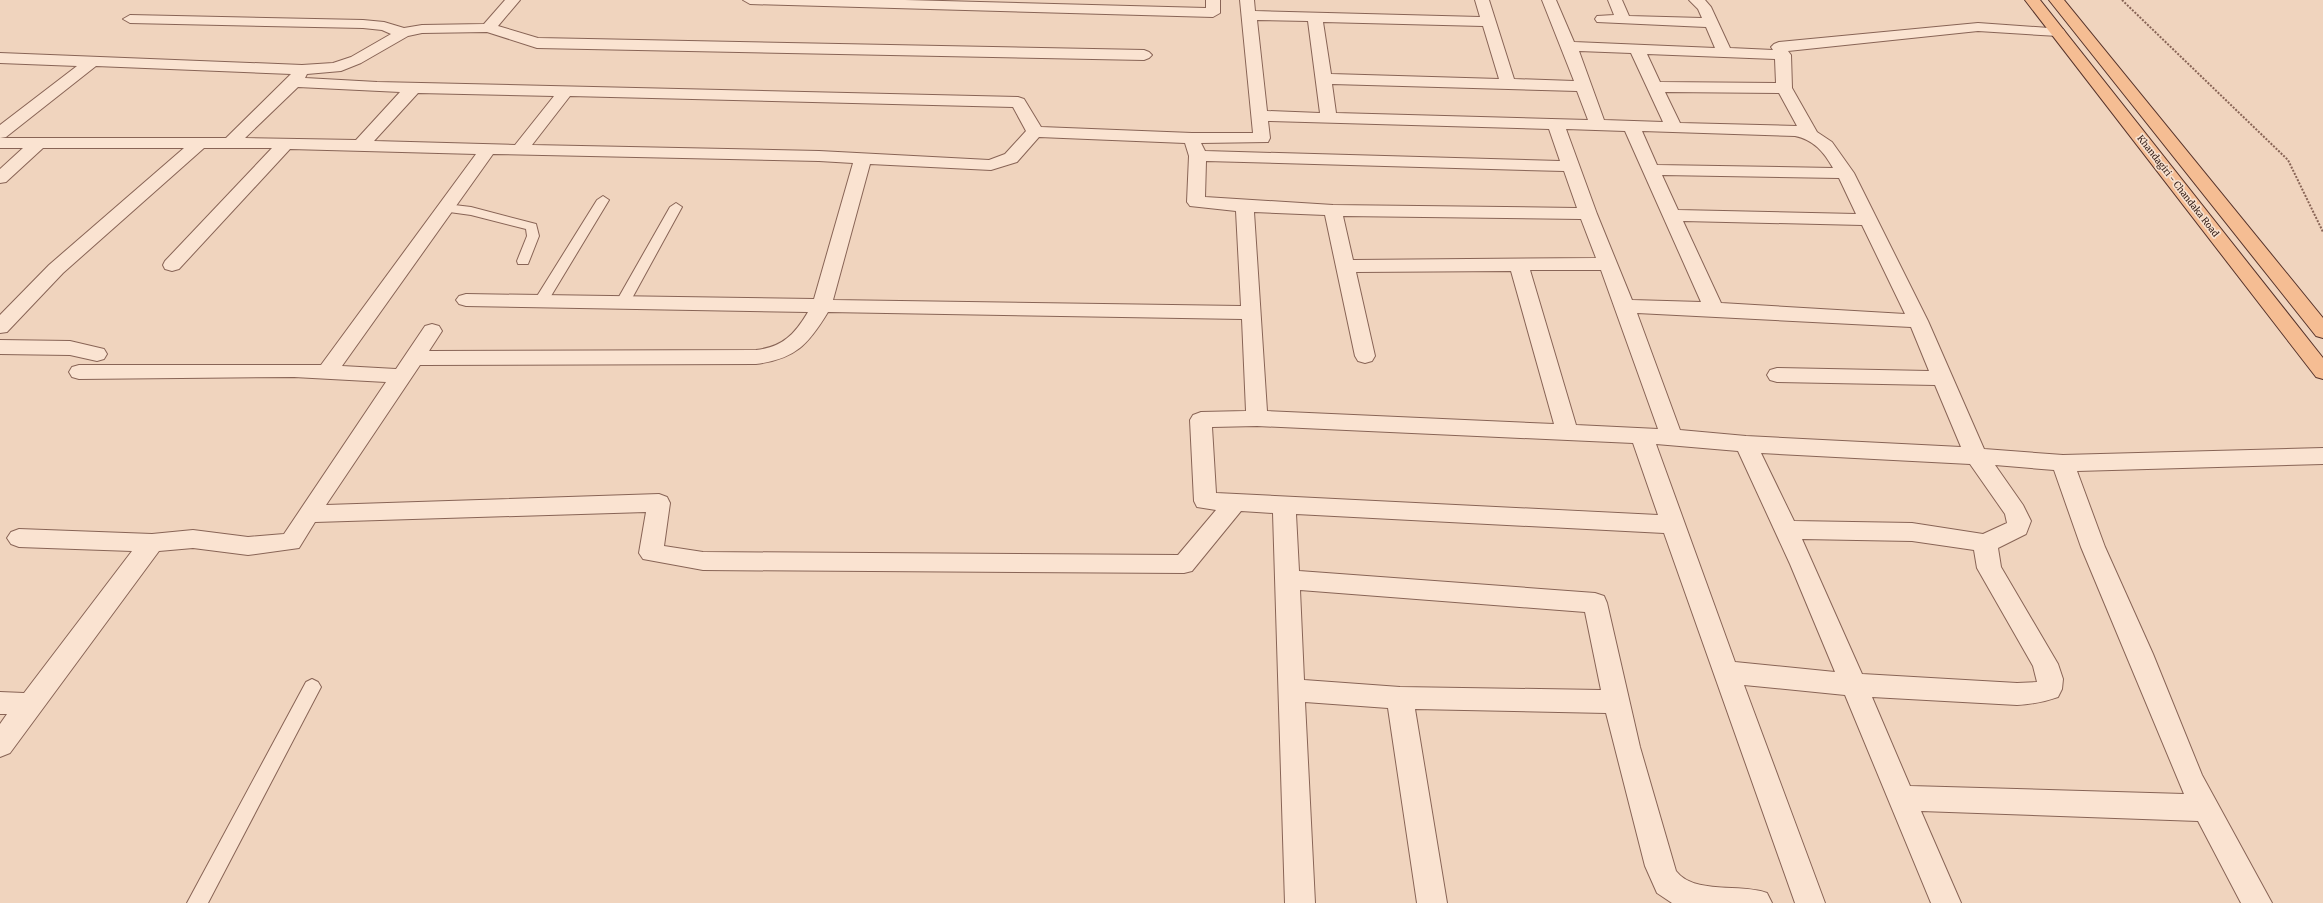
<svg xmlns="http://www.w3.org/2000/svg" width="2323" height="903" font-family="Merriweather,serif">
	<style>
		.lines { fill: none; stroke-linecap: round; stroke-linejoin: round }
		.service-casing { stroke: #886456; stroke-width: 2 }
		.minor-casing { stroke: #886456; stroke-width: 2 }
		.primary-casing { stroke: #56332b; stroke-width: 2 }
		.path { stroke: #886456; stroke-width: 2; stroke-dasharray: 2 1.5; stroke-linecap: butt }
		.service { fill: #fae3d1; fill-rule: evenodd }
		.minor { fill: #fae3d1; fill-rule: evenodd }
		.primary { fill: #f5bd93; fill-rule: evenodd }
		.labels { text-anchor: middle; stroke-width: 3.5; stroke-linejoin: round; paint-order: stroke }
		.far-street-label { font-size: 9px; fill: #37211b; stroke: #f7e0ce }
	</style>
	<rect width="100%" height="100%" fill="#f0d4be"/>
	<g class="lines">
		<g class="service-casing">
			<path id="service" d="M603 196 609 200 548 301 541 305 536 304 534 301 597 200Z
				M676 203 682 207 630 302 628 305H618L616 302 670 207Z
				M446 204 471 207 536 224 539 236 528 264H518L517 261 527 236 526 229 471 215 442 211 440 208Z
				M312 679 318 682 321 687 208 903H187L306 682Z"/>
		</g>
		<g class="minor-casing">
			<path id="minor" d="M505 0H520L498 26 538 38 1144 50 1149 52 1152 55 1149 58 1144 60 537 48 487 32 422 33 408 36 361 63 341 71 307 74 305 78 377 82 1018 97 1024 99 1041 127 1192 133H1253L1240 0H1254L1255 11 1480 17 1475 0H1489L1514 79 1574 81 1542 0H1556L1574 42 1715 48 1706 27 1597 22 1595 19 1597 16 1614 15 1608 0H1622L1629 16 1702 18 1698 9 1689 0H1705L1711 7 1730 48 1773 50 1771 47 1774 44 1779 42 1978 23 2063 29 2065 32 2058 36 1978 31 1788 51 1791 55 1792 88 1817 132 1832 142 1854 173 1928 321 1984 449 2063 455 2323 448V464L2077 471 2105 547 2153 654 2202 775 2272 903H2241L2198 821 1921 811 1961 903H1931L1845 695 1744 685 1825 903H1795L1664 533 1296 514 1299 571 1595 593 1604 596 1607 603 1640 747 1676 871C1694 895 1742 883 1767 893L1772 903H1672L1657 893 1645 866 1606 713 1415 709 1447 903H1417L1388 708 1305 702 1315 903H1285L1273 513 1241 511 1192 571 1184 573 703 570 643 559 639 553 646 512 315 522 299 548 248 555 193 548 159 551 10 753 0 757V724L7 714H0V692L24 693 132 551 19 547 11 544 7 538 11 532 19 529 152 534 193 530 248 537 284 534 386 382 294 377 79 379 72 377 69 372 72 367 79 365H321L476 154 290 149 179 269 172 271 165 269 163 265 165 261 272 148H204L63 273 7 332 0 333V315L49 265 184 148H43L6 182 0 183V169L23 148H0V125L77 66 0 63V53L302 65 333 63 351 57 391 34 382 30 363 28 130 23 123 19 130 15 363 20 384 22 404 28 422 25 484 24ZM1257 20 1308 21 1320 113 1267 111ZM1323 22 1483 26 1499 79 1331 74ZM1579 51 1631 53 1663 122 1604 120ZM1647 54 1775 59 1776 83 1660 82ZM96 66 291 74 226 138H0L6 137ZM1332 84 1577 91 1588 120 1336 113ZM298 87 400 92 356 140 245 138ZM1665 92 1779 93 1797 126 1680 123ZM418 93 554 96 515 145 374 141ZM570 96 1013 107 1026 131 1005 154 989 160 819 151 532 145ZM1268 121 1549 129 1560 161 1205 151 1201 143 1268 142 1270 138ZM1566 129 1625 131 1701 302 1632 300 1597 214ZM1642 131 1795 136C1814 140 1824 152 1833 168L1657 165ZM1039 137 1185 143 1189 156 1187 202 1190 206 1236 211 1241 306 833 300 870 164 991 170 1017 162ZM493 154 819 161 853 163 814 299 466 294 459 296 456 300 459 304 466 306 808 312C795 334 783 347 756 350L429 351 442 331 439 326 432 324 425 326 396 369 342 366ZM1206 161 1564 171 1577 208 1333 205 1205 197ZM1662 175 1839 178 1856 214 1678 210ZM1254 212 1325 215 1355 356 1358 361 1365 363 1372 361 1375 356 1356 272 1511 271 1554 424 1267 411ZM1343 216 1581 219 1596 258 1353 260ZM1683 221 1862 225 1905 314 1721 303ZM1530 270H1601L1658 429 1576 425ZM828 312 1242 319 1246 411 1201 412 1193 415 1190 420 1194 501 1197 507 1216 510 1178 555 703 552 664 546 670 503 667 497 659 494 326 505 420 365 756 364C795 359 808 345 828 312ZM1637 313 1911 327 1929 371 1777 368 1770 370 1767 375 1770 380 1777 382 1935 385 1961 447 1746 436 1680 430ZM1257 426 1633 443 1658 515 1216 493 1212 427ZM1656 444 1738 451 1790 564 1835 672 1735 662ZM1761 453 1970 464 2005 514 2007 523 1983 534 1912 523 1794 521ZM1995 465 2054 470 2081 547 2184 794 1910 786 1872 697 2017 705C2032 704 2044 702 2058 697L2062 689 2063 679 2058 664 2001 567 1998 548 2026 534 2031 521 2023 505ZM1802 539 1912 541 1974 550 1977 568 2033 666 2037 682 2017 683 1862 674ZM1300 590 1585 612 1601 690 1400 687 1304 680Z
				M743 0H905L1206 8V0H1220V13L1213 17 750 4Z
				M0 340 70 341 104 349 107 354 104 359 97 361 70 355 0 354Z"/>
		</g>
		<g class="primary-casing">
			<path id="primary" d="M2025 0H2040L2323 358V379L2316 377Z
				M2049 0H2064L2323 318V338L2316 336Z"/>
		</g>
		<path class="path" d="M2122 0 2288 160 2323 232"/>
		<use href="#service" class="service"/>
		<use href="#minor" class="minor"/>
		<use href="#primary" class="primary"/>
	</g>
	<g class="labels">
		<g class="far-street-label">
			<text transform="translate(2178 186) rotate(52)" y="3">Khandagiri - Chandaka Road</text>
		</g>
	</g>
</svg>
